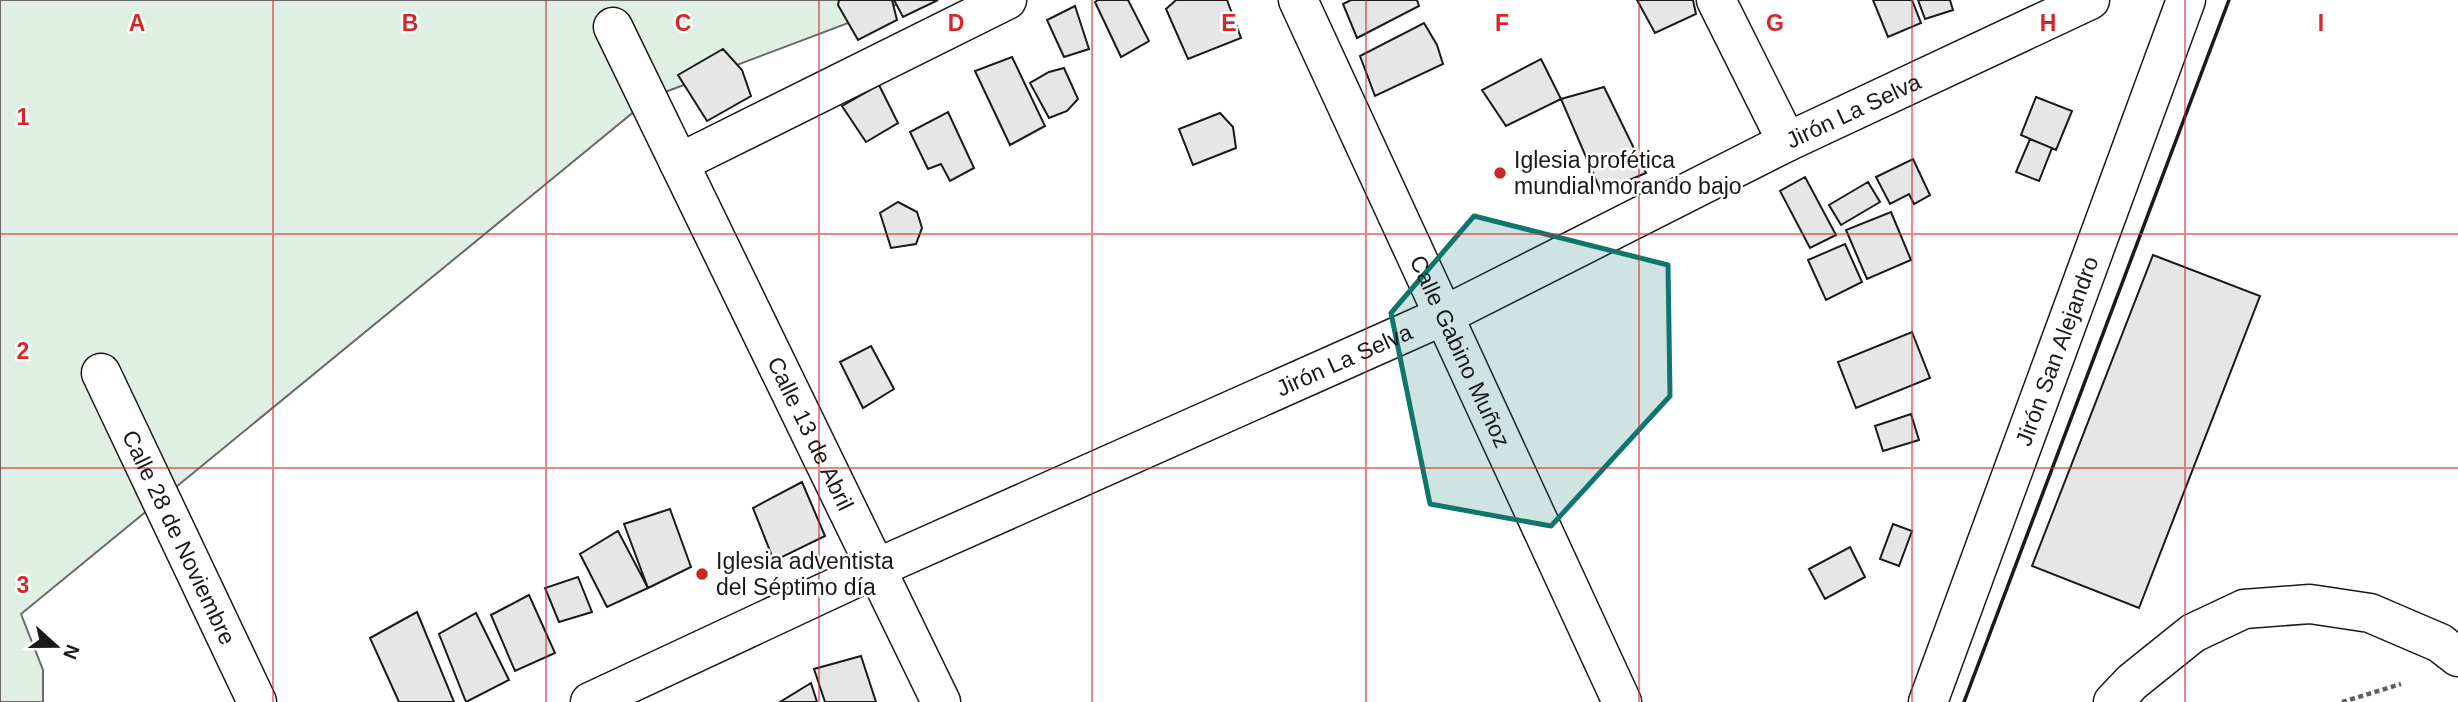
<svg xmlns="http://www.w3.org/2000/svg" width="2458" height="702" font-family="Helvetica,sans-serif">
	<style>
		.green { fill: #e0efe3; stroke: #6a6a6a; stroke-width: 2 }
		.building { fill: #e6e6e6; stroke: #1a1a1a; stroke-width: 2 }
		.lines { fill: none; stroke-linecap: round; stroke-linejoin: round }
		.minor-casing { stroke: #1a1a1a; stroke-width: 41 }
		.path { stroke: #5f5f5f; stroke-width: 4.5; stroke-dasharray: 5 3.5; stroke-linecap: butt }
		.minor { stroke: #fff; stroke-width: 38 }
		.wall { stroke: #1a1a1a; stroke-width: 3.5 }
		.marked { fill: #0f766e; fill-opacity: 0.2; stroke: #0f766e; stroke-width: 5; stroke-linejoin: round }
		.grid { fill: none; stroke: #d62828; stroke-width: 2; stroke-opacity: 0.55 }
		.poi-dot { fill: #c62828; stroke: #fff; stroke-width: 2.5 }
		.labels { text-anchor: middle; stroke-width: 5; stroke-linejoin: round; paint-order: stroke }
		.street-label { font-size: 23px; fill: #1a1a1a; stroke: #fff }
		.poi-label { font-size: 23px; fill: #1a1a1a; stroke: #fff; text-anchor: start }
		.grid-label { font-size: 23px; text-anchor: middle; font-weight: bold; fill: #d62828; stroke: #fff; stroke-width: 5; stroke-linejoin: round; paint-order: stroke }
	</style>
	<rect width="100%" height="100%" fill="#fff"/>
	<path class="green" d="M0 0H909L652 97 21 614 43 670V702H0Z"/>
	<path class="building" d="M839 0H892L897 20 858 40 838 5Z
		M894 0H938L903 17Z
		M1098 0H1128L1149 41 1121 57 1095 2Z
		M1176 0H1227L1241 38 1188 59 1166 9Z
		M1351 0H1417L1419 6 1357 38 1343 4Z
		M1637 0H1693L1696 14 1655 33Z
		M1873 0H1912L1921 23 1888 37Z
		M1918 0H1950L1953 10 1925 19Z
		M1075 6 1089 49 1064 57 1047 20Z
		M1424 23 1437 45 1443 64 1375 96 1360 56Z
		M723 49 742 70 751 96 707 121 678 75Z
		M1012 57 1045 126 1010 145 975 71Z
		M1541 59 1561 99 1506 126 1482 90Z
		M1064 68 1078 99 1067 111 1049 118 1030 83 1049 72Z
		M879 85 898 123 866 142 842 106Z
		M1604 87 1646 173 1601 192 1561 99Z
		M2036 97 2072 111 2056 150 2021 135Z
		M948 112 974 168 950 181 941 164 928 169 910 132Z
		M1220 113 1233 127 1236 148 1193 165 1179 129Z
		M2030 139 2052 148 2039 181 2016 172Z
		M1913 159 1930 195 1914 204 1909 194 1890 204 1876 177Z
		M1805 177 1836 235 1810 248 1780 191Z
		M1868 182 1880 202 1841 225 1829 205Z
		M898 202 917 212 922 228 916 244 891 248 880 213Z
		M1891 212 1911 260 1867 279 1846 230Z
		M1845 244 1862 282 1826 300 1808 260Z
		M2153 255 2260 296 2139 608 2032 566Z
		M1912 332 1930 378 1856 408 1838 362Z
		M871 346 894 389 863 408 840 362Z
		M1911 414 1919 440 1883 451 1875 426Z
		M802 482 825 536 774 561 753 508Z
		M670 509 691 567 648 588 624 524Z
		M1893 524 1912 531 1899 566 1880 559Z
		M618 531 648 588 607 607 580 554Z
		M1850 547 1865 577 1825 599 1809 569Z
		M578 577 592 612 559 622 545 588Z
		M529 595 555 653 515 671 491 615Z
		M417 612 454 702H399L370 638Z
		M476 613 509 680 466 702 439 634Z
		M861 656 876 702H825L814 669Z
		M811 683 817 702H780Z"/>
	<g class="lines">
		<g class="minor-casing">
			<g id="minor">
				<path id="s1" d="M1298 0 1622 702"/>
				<path d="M1716 0 1787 142"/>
				<path id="s2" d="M613 27 941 702"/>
				<path d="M679 163 1007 0"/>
				<path id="s3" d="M101 373 257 702"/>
				<path id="s4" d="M590 702 877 568 1443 316 1787 142 2090 0"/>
				<path id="s5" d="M1928 702 2186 0"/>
				<path d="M2113 702 2132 682 2193 633 2244 609 2310 604 2370 613 2440 643 2458 657"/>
			</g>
		</g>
		<path class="path" d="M2342 702 2401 684"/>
		<use href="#minor" class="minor"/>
		<path class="wall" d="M1964 702 2229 0"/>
	</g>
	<path class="marked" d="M1474 216 1668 265 1670 396 1551 526 1430 504 1391 313Z"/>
	<path class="grid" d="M273 0V702M546 0V702M819 0V702M1092 0V702M1366 0V702M1639 0V702M1912 0V702M2185 0V702M0 234H2458M0 468H2458"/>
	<g class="poi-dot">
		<circle cx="1500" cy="173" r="7"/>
		<circle cx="702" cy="574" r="7"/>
	</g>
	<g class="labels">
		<g class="street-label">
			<text dy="8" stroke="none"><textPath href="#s4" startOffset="1395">Jirón La Selva</textPath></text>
			<text dy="8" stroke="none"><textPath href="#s1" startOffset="387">Calle Gabino Muñoz</textPath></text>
			<text dy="8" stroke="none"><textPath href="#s5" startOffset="374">Jirón San Alejandro</textPath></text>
			<text dy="8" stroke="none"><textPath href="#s4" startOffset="828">Jirón La Selva</textPath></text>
			<text dy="8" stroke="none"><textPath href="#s2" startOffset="452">Calle 13 de Abril</textPath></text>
			<text dy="8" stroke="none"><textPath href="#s3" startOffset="182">Calle 28 de Noviembre</textPath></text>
		</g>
		<g class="poi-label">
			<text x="1514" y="168">Iglesia profética<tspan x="1514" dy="26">mundial morando bajo</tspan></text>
			<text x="716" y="569">Iglesia adventista<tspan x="716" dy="26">del Séptimo día</tspan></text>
		</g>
	</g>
	<g class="grid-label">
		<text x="137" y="31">A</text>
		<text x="410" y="31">B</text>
		<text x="683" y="31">C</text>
		<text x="956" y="31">D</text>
		<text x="1229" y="31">E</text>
		<text x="1502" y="31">F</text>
		<text x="1775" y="31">G</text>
		<text x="2048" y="31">H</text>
		<text x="2321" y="31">I</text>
		<text x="23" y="125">1</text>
		<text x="23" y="359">2</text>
		<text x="23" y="593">3</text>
	</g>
	<g transform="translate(56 646) rotate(111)" stroke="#ffffff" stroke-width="5" paint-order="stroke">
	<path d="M0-5L12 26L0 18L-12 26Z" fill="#1a1a1a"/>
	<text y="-10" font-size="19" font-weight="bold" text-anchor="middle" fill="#1a1a1a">N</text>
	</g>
</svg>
